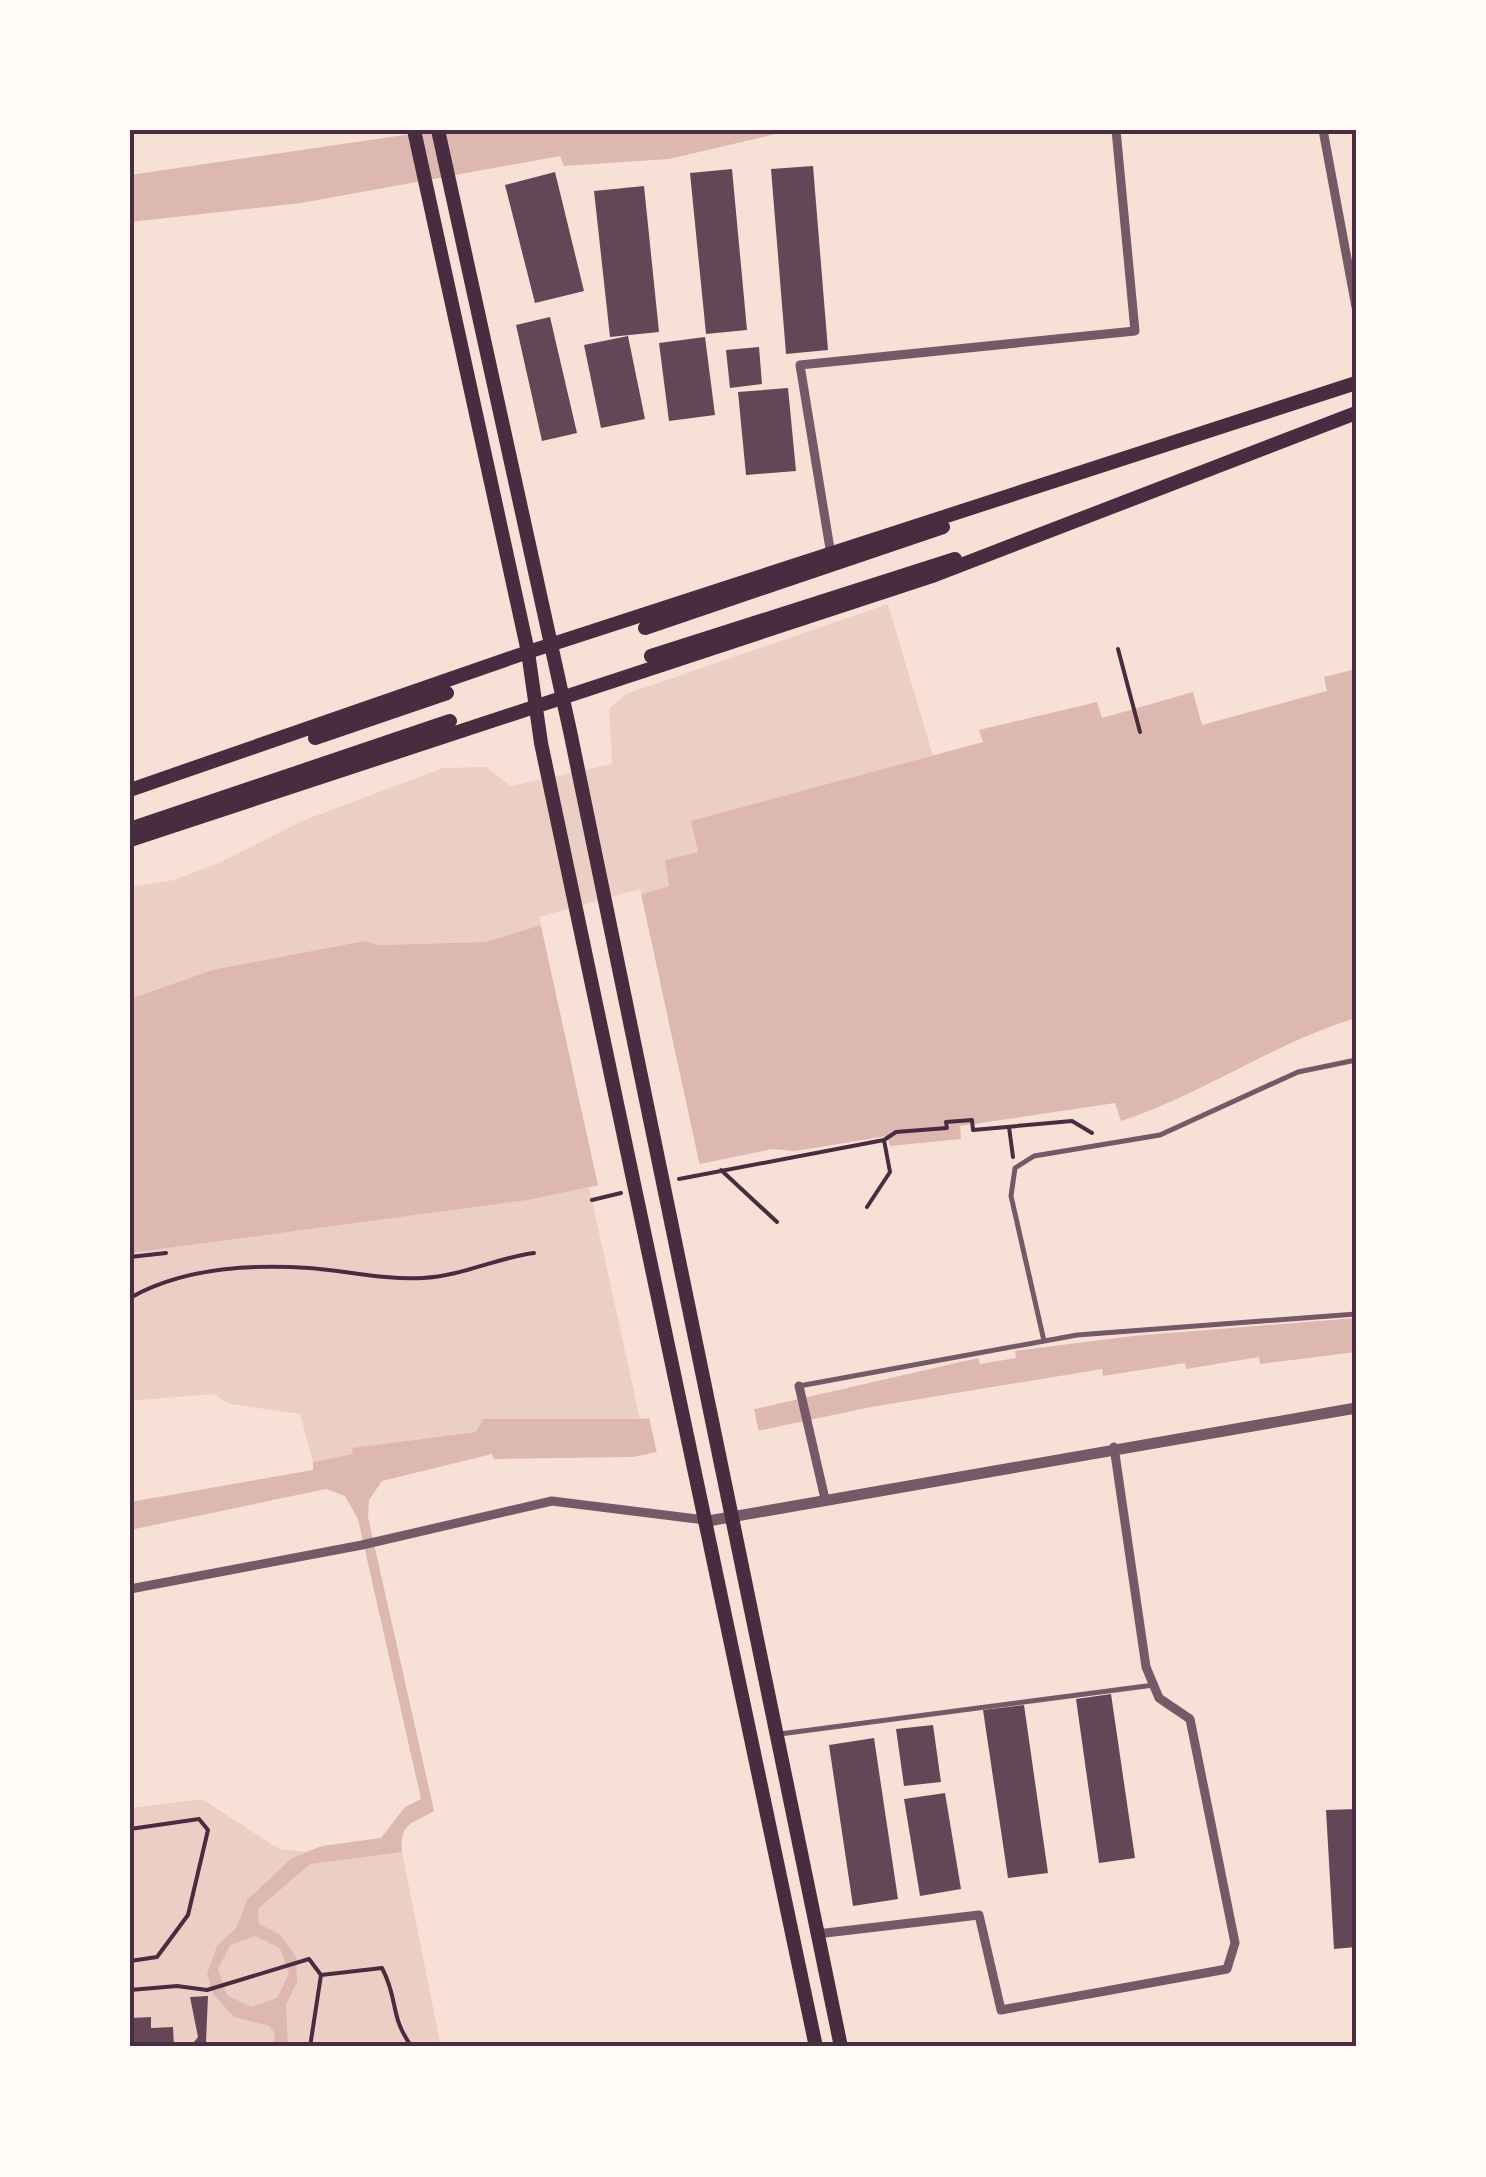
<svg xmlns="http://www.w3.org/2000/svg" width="1486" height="2177" font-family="Jost,sans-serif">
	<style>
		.green { fill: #ebcfc5 }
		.water { fill: #dcb8b0; fill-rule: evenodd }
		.pier { fill: #f7e1d7 }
		.building { fill: #644757 }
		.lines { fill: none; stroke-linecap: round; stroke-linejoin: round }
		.path { stroke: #4a2c40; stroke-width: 4 }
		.service { stroke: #755966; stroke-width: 5 }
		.minor { stroke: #755966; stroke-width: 9 }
		.tertiary { stroke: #755966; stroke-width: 11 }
		.secondary { stroke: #4a2c40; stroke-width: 14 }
		.neatline { fill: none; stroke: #4a2c40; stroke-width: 4 }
	</style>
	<rect width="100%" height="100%" fill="#f7e1d7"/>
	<path class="green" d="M888 604 933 756 692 821 698 853 665 860 669 886 485 942 379 945 364 941 212 970 130 999V887L174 880 219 863 302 821 443 768 486 767 511 786 612 764 609 709 626 694Z
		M589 1187 640 1419H484L476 1432 353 1448 354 1454 313 1462 300 1414 230 1404 213 1394 130 1401V1253Z
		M202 1799 279 1849 306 1852 318 1861 402 1852 441 2047H130V1808Z"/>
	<path class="water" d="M438 130H793L669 159 564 166 560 156 301 203 130 222V175Z
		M1356 669V1018C1273 1043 1202 1095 1121 1121L1115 1103 960 1126 961 1139 890 1146 887 1136 795 1151 772 1149 527 1200 130 1253V999L212 970 364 941 379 945 485 942 669 886 665 860 698 852 691 821 983 742 979 730 1097 702 1102 718 1193 692 1202 725 1327 691 1324 677Z
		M1356 1318V1352L1260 1364 1259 1357 1186 1369 1185 1363 1103 1376 1102 1369 871 1407 633 1457 494 1459 492 1454 382 1481 369 1500 368 1517 434 1811C413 1824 399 1822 402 1852L310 1864 258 1909 259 1924 281 1935 296 1957 297 1982 286 2004 288 2047H273L275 2034 270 2026 234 2017 213 1994 207 1974 217 1946 237 1927 247 1900 292 1858 322 1846 381 1838 405 1807 421 1799 358 1519 345 1496 326 1489 130 1530V1502L313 1470V1462L353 1454 352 1448 476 1432 483 1419H640L747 1411 978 1358 980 1364 1016 1358 1015 1351 1133 1336ZM255 1936 280 1948 289 1974 277 1998 251 2007 227 1995 218 1969 230 1945Z"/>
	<path class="pier" d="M640 889 701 1171 599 1190 539 917Z
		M753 1405 760 1437 658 1458 648 1413Z"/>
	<path class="building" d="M813 166 828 350 786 354 771 169Z
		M732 169 747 330 706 334 690 173Z
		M555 172 584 291 535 303 505 185Z
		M644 186 659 332 610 337 594 191Z
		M550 317 577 433 542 441 516 325Z
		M628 336 645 419 601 428 584 345Z
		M705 337 715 415 669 421 659 343Z
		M759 347 762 384 730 388 726 350Z
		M788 388 796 471 746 475 738 392Z
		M1111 1694 1135 1858 1099 1863 1076 1699Z
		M1024 1705 1048 1873 1008 1878 983 1710Z
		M933 1725 941 1782 904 1786 896 1729Z
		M874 1738 898 1899 853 1906 829 1745Z
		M945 1793 961 1889 920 1896 904 1799Z
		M1356 1809V1947L1334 1949 1326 1810Z
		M208 1996 206 2042 201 2047H190L198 2037 190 1997Z
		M151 2017V2028L173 2027 174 2047H130V2018Z"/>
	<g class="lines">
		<path class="path" d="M1118 649 1140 732
			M1009 1127 1013 1157
			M721 1170 777 1222
			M679 1179 884 1140 896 1132 947 1128 946 1122 972 1120 973 1130 1072 1121 1092 1133
			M592 1200 621 1193
			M867 1207 890 1172 884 1140
			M130 1257 166 1253
			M130 1298C182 1268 249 1264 309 1268 348 1271 383 1280 423 1278 462 1276 496 1258 534 1253
			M130 1829 199 1819 208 1830 188 1915 157 1957 130 1961
			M321 1975 382 1968C399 2000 389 2016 412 2047
			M130 1990 177 1986 207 1990 309 1959 321 1975 310 2047"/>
		<path class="service" d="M1044 1341 1011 1196 1015 1168 1034 1156 1160 1135 1298 1072 1356 1060
			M799 1386 1077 1335 1356 1314
			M780 1734 1154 1685"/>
		<path class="minor" d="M1323 130 1356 307
			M831 555 800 365 1135 331 1116 130
			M799 1386 825 1499
			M130 1589 362 1545 552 1501 705 1520
			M817 1934 979 1915 1001 2010 1227 1969 1235 1943 1190 1719 1159 1698 1146 1667 1114 1447"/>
		<path class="tertiary" d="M708 1521 1356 1408"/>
		<path class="secondary" d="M414 130 528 652 541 743 816 2047
			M438 130 570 731 841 2047
			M645 628 943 527
			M651 656 955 559
			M315 738 447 693
			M130 790 528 652 1356 383
			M130 829 450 721
			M130 840 935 575 1356 413"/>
	</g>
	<rect width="1486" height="2177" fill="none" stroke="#fffaf5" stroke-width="265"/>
	<rect x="132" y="132" width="1222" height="1912" class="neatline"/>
</svg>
